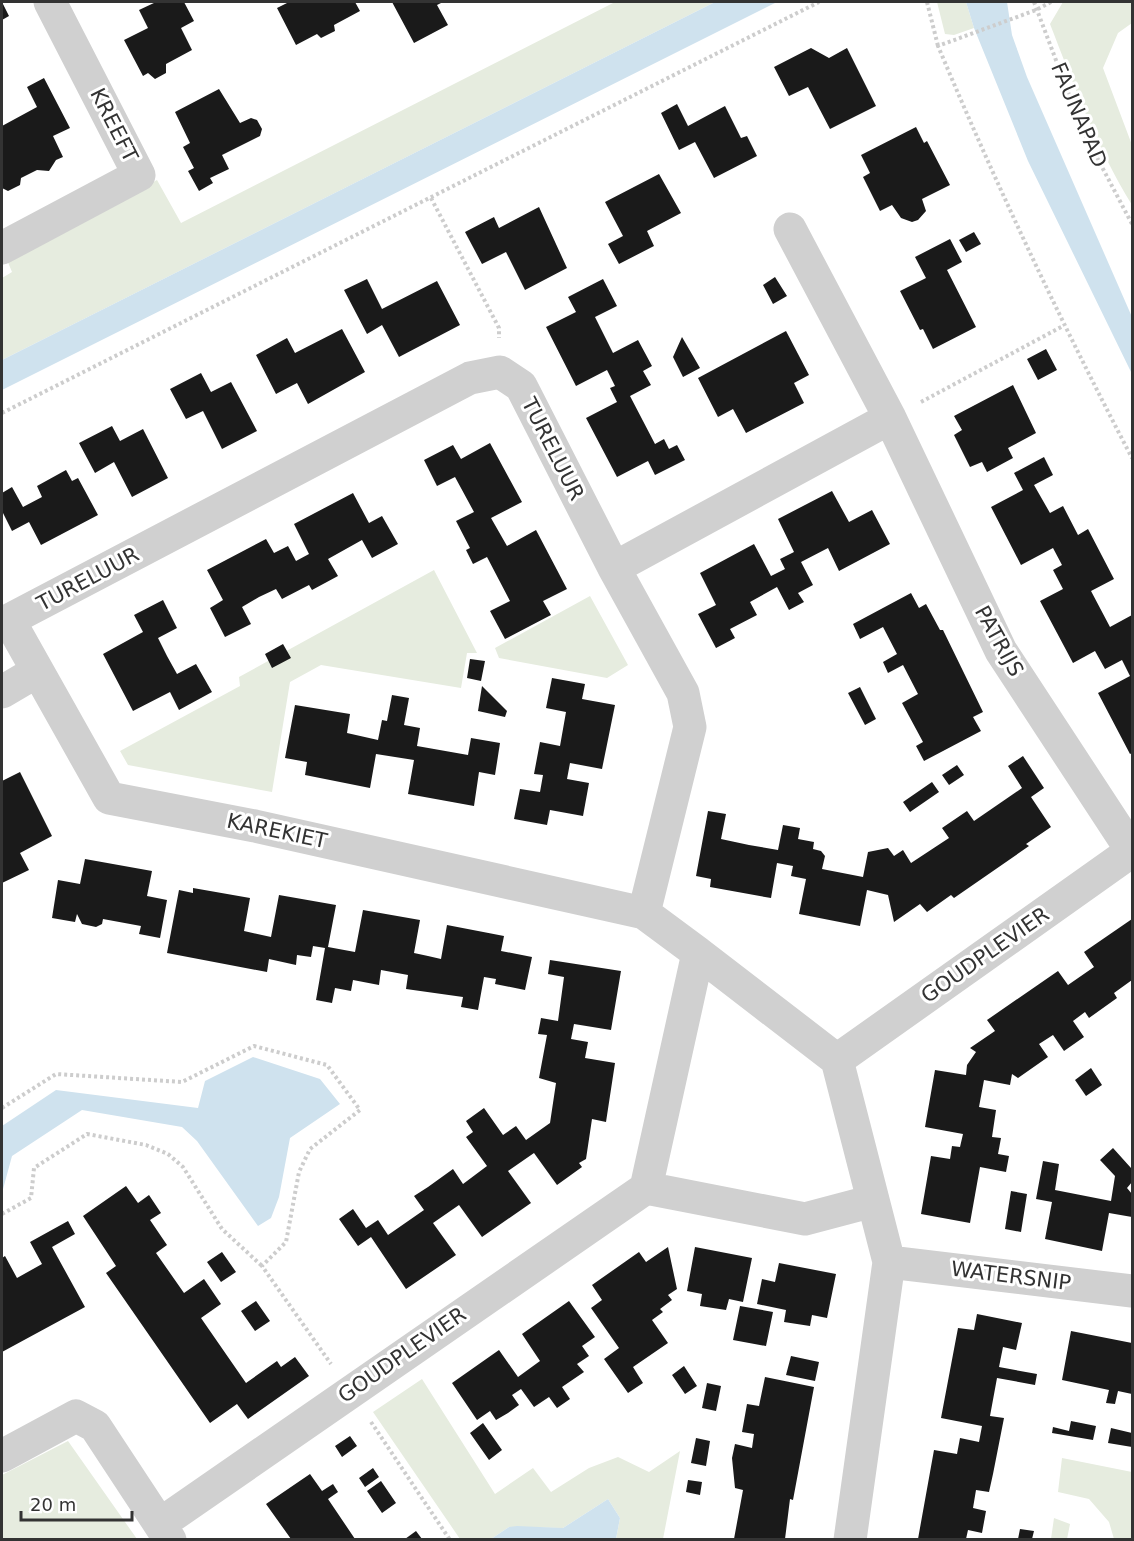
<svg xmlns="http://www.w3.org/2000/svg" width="1134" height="1541" font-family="'DejaVu Sans',sans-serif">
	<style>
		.green { fill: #e6ecdf }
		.water { fill: #cfe2ee }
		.building { fill: #1a1a1a }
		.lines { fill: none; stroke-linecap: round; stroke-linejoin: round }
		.path { stroke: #cdcdcd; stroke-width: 4; stroke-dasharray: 3 3; stroke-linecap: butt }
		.street { stroke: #d0d0d0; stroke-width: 33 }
		.labels { text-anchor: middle; stroke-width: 6; stroke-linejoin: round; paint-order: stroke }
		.street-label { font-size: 21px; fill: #333; stroke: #fff }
	</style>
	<rect width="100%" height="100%" fill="#fff"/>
	<path class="green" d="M615 2H715L2 360V278L12 272 7 260 157 180 181 223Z
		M937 2H966L974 28 954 35 945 34Z
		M1063 2H1132V23L1118 33 1103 68 1132 145V205C1097 148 1074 86 1050 24Z
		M434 570 477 653H467L461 688 321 665 290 682 272 792 128 765 120 751 240 686 239 677Z
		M590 596 628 665 607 678 499 658 495 648Z
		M422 1379 495 1494 533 1468 551 1492 589 1468 618 1457 649 1472 680 1451 663 1539H616L620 1518 608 1499 563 1528 509 1527 491 1539H460L373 1412Z
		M68 1441 137 1539H2V1475Z
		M1062 1458 1132 1472V1539H1114L1109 1522 1089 1499 1058 1492Z
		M1054 1518 1070 1524 1067 1539H1051Z"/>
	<path class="water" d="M715 2H777L2 390V360Z
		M966 2H1007L1012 35 1027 77 1132 317V374L1028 161 974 28Z
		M253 1057 320 1079 340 1104 290 1138 279 1197 271 1218 258 1226 197 1141 182 1127 82 1110 12 1156 2 1193V1126L56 1090 198 1108 205 1081Z
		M608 1499 620 1518 616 1539H491L509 1527 517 1526 563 1528Z"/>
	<path class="building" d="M2 2 9 16 2 20Z
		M156 2H184L194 21 181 28 192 50 166 64V73L155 79 148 73 143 76 124 40 148 28 139 10Z
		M289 2H355L360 11 334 25 335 31 321 38 317 34 296 45 277 8Z
		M392 2H443L437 5 448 25 414 43Z
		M811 48 829 58 847 48 876 106 830 129 808 87 789 96 774 67Z
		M44 78 70 128 53 136 63 157 56 160 49 171 37 170 21 178 20 185 8 191 2 188V126L37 107 27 87Z
		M219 89 240 123 251 118 257 120 262 129 260 136 222 155 229 169 210 178 213 183 199 191 188 171 194 168 183 147 190 143 175 112Z
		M677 104 688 126 725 106 741 138 747 136 757 156 714 178 695 142 679 150 661 113Z
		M916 127 924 143 927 141 950 185 922 199 926 211 918 220 912 222 901 218 892 205 880 211 863 177 870 173 861 155Z
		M659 174 681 213 647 231 654 246 619 264 608 244 623 236 605 202Z
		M539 207 567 268 525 290 506 252 482 264 465 232 494 217 499 228Z
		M974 232 981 244 966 252 959 240Z
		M950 239 962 262 947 270 976 327 933 349 923 329 920 330 900 291 926 278 915 257Z
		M775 277 787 296 773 304 763 285Z
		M367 279 382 309 437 281 460 325 399 357 382 325 367 334 344 290Z
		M603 279 617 306 595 317 613 353 638 340 652 366 643 371 651 385 630 396 655 444 664 439 669 449 677 445 685 460 655 475 648 461 617 477 586 418 617 402 610 388 615 386 607 370 576 386 546 327 576 312 568 297Z
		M342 329 365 372 308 404 297 383 276 394 256 355 287 338 295 353Z
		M786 331 809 375 794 383 804 403 746 433 733 409 718 417 698 378Z
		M682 337 700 368 683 377 673 357Z
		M1046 349 1057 370 1038 380 1027 359Z
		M201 373 211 392 231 382 257 431 222 449 203 411 186 419 170 389Z
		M1013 385 1036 433 1008 448 1013 458 987 472 982 462 970 467 954 435 962 430 954 416Z
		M112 426 120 441 143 429 168 478 132 497 114 462 95 473 79 443Z
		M490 443 522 502 491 518 507 546 536 530 567 589 543 601 551 615 505 639 490 611 510 601 487 557 473 564 466 550 470 548 456 521 474 512 455 477 437 486 424 460 453 445 461 459Z
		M1044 457 1053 475 1034 485 1050 513 1063 506 1078 535 1088 529 1114 579 1091 591 1110 627 1132 615V753L1130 754 1098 693 1130 676 1122 660 1105 669 1095 651 1073 663 1040 601 1063 589 1053 570 1062 565 1053 548 1021 565 991 507 1023 490 1014 473Z
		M66 470 72 481 78 478 98 515 41 545 29 522 12 531 2 511V493L12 487 23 507 42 497 37 486Z
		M832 491 849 522 872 510 890 544 839 571 828 548 801 562 813 585 798 593 804 602 789 610 777 587 750 602 757 615 730 629 735 638 716 648 698 614 716 605 700 573 754 544 771 576 785 569 780 559 794 552 778 519Z
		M353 493 369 523 382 516 398 544 372 558 362 540 328 559 338 576 312 590 309 585 282 599 276 589 259 597 242 607 251 624 225 637 210 608 223 600 207 570 266 539 274 553 288 546 296 561 309 554 294 524Z
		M911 593 919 608 926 604 940 630H943L983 712 973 717 981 731 924 761 916 746 923 742 902 703 918 694 903 665 888 673 883 662 897 654 883 627 860 639 853 624Z
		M163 600 177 628 158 638 167 656 177 674 196 664 212 692 179 710 170 692 133 711 103 654 143 632 134 615Z
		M283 644 291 658 272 668 265 654Z
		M470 659 485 661 481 681 467 678Z
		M552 678 585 684 582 699 615 705 602 769 570 763 567 779 589 783 583 816 550 810 547 825 514 819 520 789 540 792 543 775 534 774 540 742 560 746 566 712 546 708Z
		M482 686 507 711 505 717 478 711Z
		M860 687 876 719 865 725 848 693Z
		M392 695 409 698 404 725 420 728 417 746 468 755 471 738 500 743 495 775 479 772 474 806 408 794 414 760 376 754 370 788 305 775 307 762 285 758 295 705 350 714 347 733 378 740 382 720 387 721Z
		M1023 756 1044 788 1031 797 1051 827 1026 844 1029 846 954 898 951 895 927 912 920 904 894 922 888 895 867 890 860 926 799 914 806 879 791 876 793 866 777 863 771 898 710 887 711 879 696 876 708 811 726 814 721 839 749 845 778 850 783 825 800 828 798 839 814 842 813 849 821 851 825 856 822 869 863 877 868 852 888 848 894 856 903 850 911 863 949 838 942 828 967 811 974 821 1022 788 1008 766Z
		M957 765 964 775 949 785 942 775Z
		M20 772 52 836 20 853 29 870 2 883V781Z
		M932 782 939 792 910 812 903 802Z
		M85 859 152 871 147 896 167 900 160 938 139 934 141 926 103 919 102 924 96 927 82 924 77 914 75 922 52 918 58 880 80 884Z
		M193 888 250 898 244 931 271 937 279 895 336 905 328 947 355 952 363 910 420 920 414 953 428 956 441 959 447 925 504 936 501 951 532 957 525 990 495 984 496 979 484 977 478 1010 461 1007 463 997 406 989 408 975 381 970 379 985 353 980 351 991 335 988 332 1003 316 1000 325 948 313 946 311 957 297 955 296 965 269 959 267 972 167 953 179 890 193 893Z
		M1132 919V980L1114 993 1117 998 1089 1018 1085 1012 1073 1021 1084 1037 1064 1051 1053 1035 1039 1044 1048 1057 1018 1078 1012 1074 1010 1085 984 1080 979 1107 996 1110 992 1137 1001 1138 998 1154 1009 1156 1006 1172 980 1167 970 1223 921 1214 931 1156 950 1159 952 1146 960 1147 963 1134 925 1127 935 1070 966 1075 967 1065 976 1052 970 1048 995 1031 987 1020 1058 971 1068 985 1094 967 1084 952Z
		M550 960 621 971 611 1030 574 1024 571 1039 588 1042 585 1058 615 1063 606 1122 592 1119 586 1159 579 1163 582 1167 557 1185 534 1153 508 1171 531 1203 482 1237 459 1205 433 1223 456 1255 406 1289 371 1237 358 1246 339 1219 353 1209 366 1228 378 1220 388 1235 424 1210 414 1196 428 1187 453 1169 463 1184 487 1166 466 1137 473 1132 466 1121 484 1108 503 1135 516 1126 526 1140 550 1123 556 1083 539 1078 547 1035 538 1034 541 1018 558 1021 564 977 548 974Z
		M1091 1068 1102 1085 1086 1096 1075 1080Z
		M1113 1148 1131 1168 1132 1167V1182L1127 1188 1132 1194V1217L1109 1213 1102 1251 1045 1239 1052 1202 1036 1199 1043 1161 1059 1164 1055 1190 1111 1201 1115 1176 1100 1160Z
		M126 1186 138 1203 149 1195 161 1213 150 1220 167 1245 156 1253 184 1293 204 1279 221 1304 201 1318 246 1383 277 1361 281 1367 295 1357 309 1376 248 1419 237 1404 210 1423 106 1273 116 1266 83 1216Z
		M1011 1191 1027 1194 1021 1232 1005 1229Z
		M68 1221 75 1234 52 1247 85 1307 2 1352V1258L5 1256 17 1278 42 1264 30 1242Z
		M668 1247 677 1289 668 1295 672 1300 660 1309 663 1312 652 1320 668 1343 633 1367 643 1383 628 1393 604 1359 619 1348 591 1308 602 1300 592 1285 639 1252 646 1262Z
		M695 1247 752 1258 743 1302 729 1299 726 1310 700 1306 702 1294 687 1291Z
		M222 1252 236 1272 221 1282 207 1262Z
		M779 1263 836 1274 827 1318 812 1315 810 1326 784 1322 786 1310 757 1304 762 1279 775 1282Z
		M256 1301 270 1321 255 1331 241 1311Z
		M569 1301 595 1337 582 1346 589 1356 577 1364 584 1372 562 1387 570 1399 557 1408 549 1397 534 1407 521 1389 512 1395 519 1405 508 1413 496 1420 490 1411 477 1420 452 1383 499 1350 518 1377 540 1361 522 1334Z
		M740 1306 773 1312 766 1346 733 1340Z
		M977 1314 1022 1323 1016 1350 1003 1347 999 1367 1037 1374 1035 1385 997 1378 990 1416 1004 1418 993 1474 989 1492 976 1490 973 1508 986 1511 982 1533 968 1530 966 1539H918L934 1450 957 1454 960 1438 979 1442 982 1426 941 1418 958 1328 974 1330Z
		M1071 1331 1132 1343V1394L1118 1391 1115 1404 1106 1403 1109 1390 1062 1380Z
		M791 1356 819 1362 815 1381 786 1375Z
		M684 1366 697 1386 685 1394 672 1375Z
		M765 1377 814 1387 793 1500 790 1499 785 1539H734L743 1490 735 1488 732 1458 735 1444 752 1448 754 1434 742 1432 747 1404 759 1406Z
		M707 1383 721 1386 716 1411 702 1408Z
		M1071 1421 1096 1426 1093 1440 1052 1433 1053 1427 1069 1431Z
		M483 1423 502 1450 489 1460 470 1433Z
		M1111 1428 1132 1433V1447L1108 1443Z
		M350 1436 357 1446 342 1457 335 1446Z
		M696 1438 710 1441 706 1466 691 1463Z
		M373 1468 379 1477 365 1487 359 1478Z
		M310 1474 322 1491 333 1484 338 1492 328 1499 355 1539H291L266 1504Z
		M688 1480 702 1482 700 1495 686 1492Z
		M381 1481 396 1503 382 1513 367 1491Z
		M1020 1529 1034 1531 1032 1539H1018Z
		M416 1531 422 1539H405Z"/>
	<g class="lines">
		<path class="path" d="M927 2 938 46
			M1034 2 1082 129 1132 224
			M1051 2 1036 10 938 46C998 189 1061 322 1132 458
			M431 198 499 328V338
			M921 402 1063 326
			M2 413 819 2
			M2 1108 56 1074 182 1082 254 1046 327 1065 360 1110 310 1149 299 1172 286 1242 262 1266 331 1364
			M2 1214 31 1198 34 1168 87 1134 146 1145 168 1154 183 1167 222 1229 262 1266
			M371 1422 450 1540"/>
		<path class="street" d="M790 229 890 418 1001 651 1132 851
			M2 248 139 175 50 2
			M614 568 890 418
			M2 692 36 672
			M644 913 690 727 683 693 614 568 521 386 500 372 470 378 9 620 109 798 255 826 644 913 698 953 646 1188 805 1219 873 1201
			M698 953 837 1060 889 1262 850 1540
			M837 1060 1132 851
			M889 1262 1132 1291
			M2 1456 76 1416 95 1426 170 1540
			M160 1524 646 1188"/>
	</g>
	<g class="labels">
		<g class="street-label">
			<text transform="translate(1079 115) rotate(67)" y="7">FAUNAPAD</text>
			<text transform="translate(114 125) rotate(63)" y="7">KREEFT</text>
			<text transform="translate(553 449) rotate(63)" y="7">TURELUUR</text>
			<text transform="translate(88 579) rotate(-28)" y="7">TURELUUR</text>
			<text transform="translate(999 641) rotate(61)" y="7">PATRIJS</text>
			<text transform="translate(277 831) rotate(12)" y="7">KAREKIET</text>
			<text transform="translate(985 955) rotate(-35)" y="7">GOUDPLEVIER</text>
			<text transform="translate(1011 1276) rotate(7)" y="7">WATERSNIP</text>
			<text transform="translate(402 1355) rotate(-35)" y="7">GOUDPLEVIER</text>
		</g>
	</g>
	<rect width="1134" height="1541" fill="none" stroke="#333333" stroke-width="6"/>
	<path d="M21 1511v9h111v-9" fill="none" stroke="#333333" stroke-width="3"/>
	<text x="30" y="1511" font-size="18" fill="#333333" stroke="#ffffff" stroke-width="4.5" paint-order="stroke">20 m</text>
</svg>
